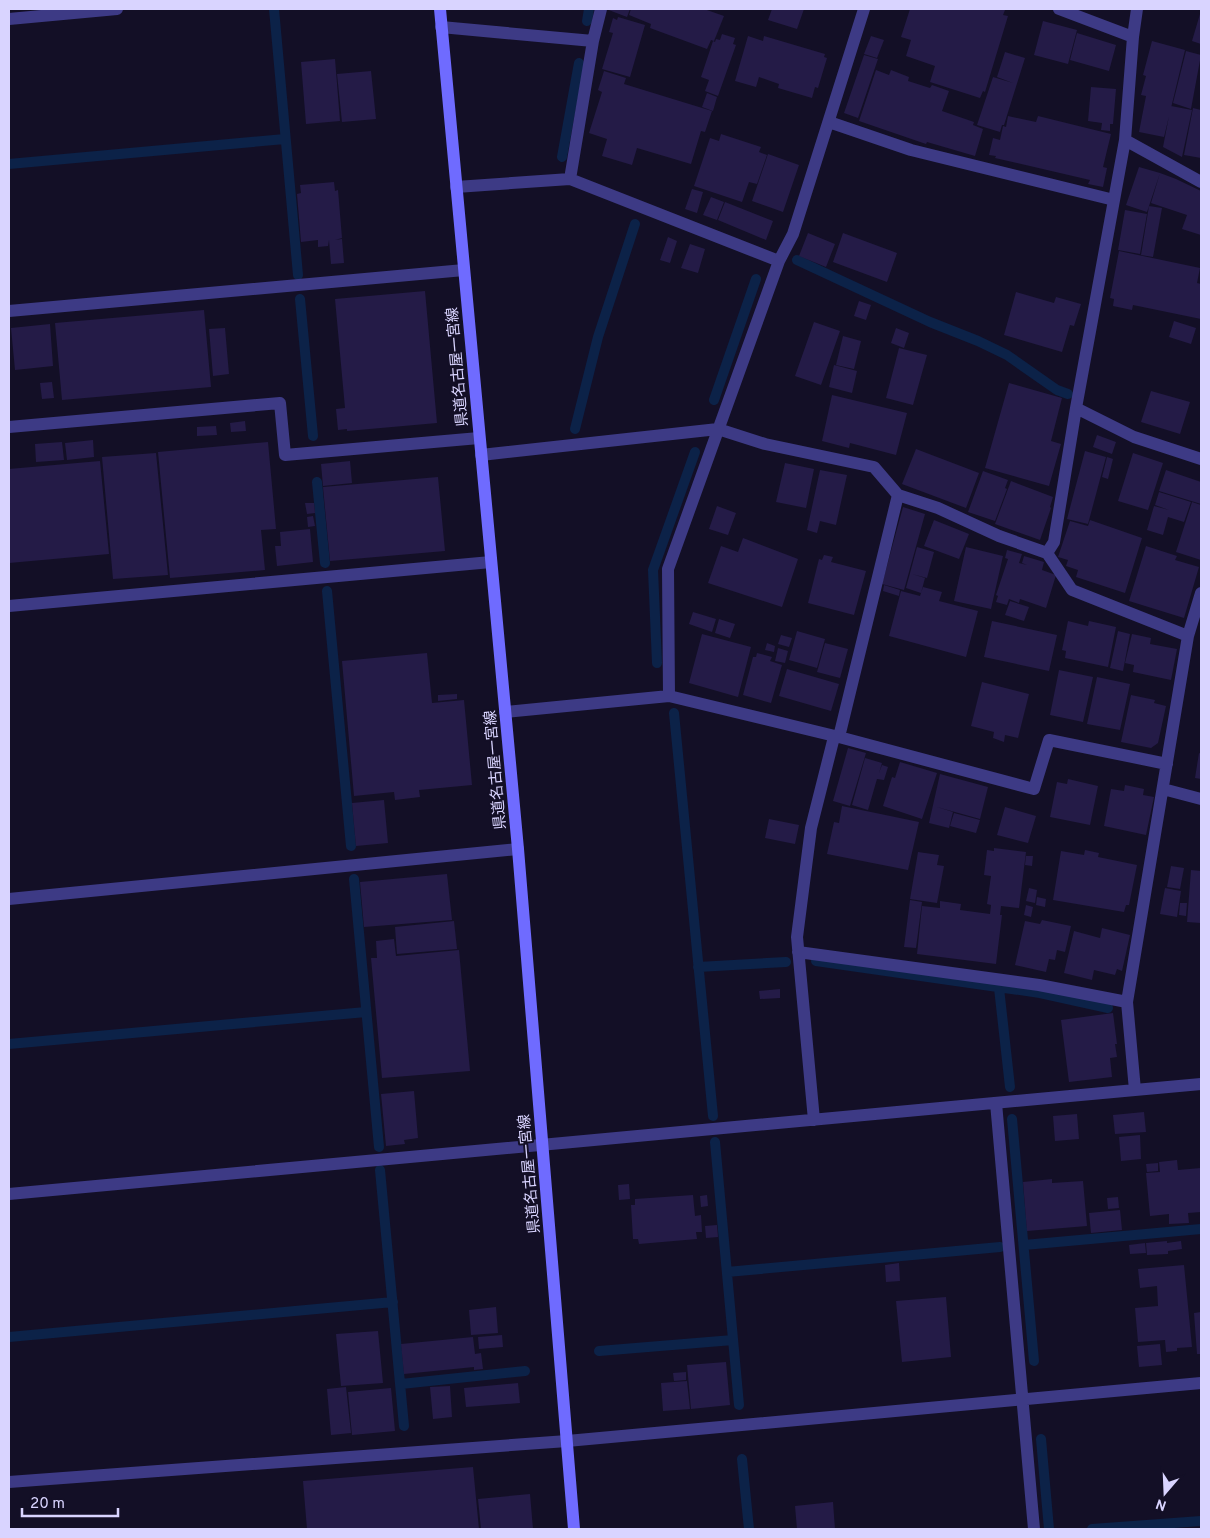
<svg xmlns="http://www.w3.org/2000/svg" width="1210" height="1538" font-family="Overpass,'Noto Sans JP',sans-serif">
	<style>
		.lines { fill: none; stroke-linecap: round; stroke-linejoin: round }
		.stream { stroke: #0c2248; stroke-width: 10 }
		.building { fill: #241b47 }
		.lane { stroke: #3d3a85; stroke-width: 12 }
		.street { stroke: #3d3a85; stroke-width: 12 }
		.secondary { stroke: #6f6bff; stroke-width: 12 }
		.labels { text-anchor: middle; stroke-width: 4; stroke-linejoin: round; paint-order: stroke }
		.street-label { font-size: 15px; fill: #d9d4ff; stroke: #130f26 }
	</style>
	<rect width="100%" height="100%" fill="#130f26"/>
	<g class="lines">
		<path class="stream" d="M274 9 298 275
			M587 21 589 9
			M562 157 579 63
			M9 164 285 139
			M797 260 930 322 978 341 1007 355 1057 390 1068 394
			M300 299 313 436
			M714 400 756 279
			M575 429 598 337 635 224
			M317 482 325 563
			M327 591 351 846
			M657 663 653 570 695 452
			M674 713 713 1116
			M354 879 379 1147
			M816 961 1040 993 1108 1008
			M698 967 786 962
			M999 988 1010 1087
			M9 1044 366 1012
			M1012 1119 1034 1361
			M715 1142 739 1405
			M380 1170 404 1426
			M1024 1245 1201 1229
			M727 1272 1000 1247
			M9 1337 393 1302
			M599 1351 733 1340
			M401 1384 525 1371
			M1041 1439 1049 1529
			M742 1459 749 1529
			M1092 1529 1201 1521"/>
	</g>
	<path class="building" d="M606 9H630L627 17Z
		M631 9H704L724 16 714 41 711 40 707 49 650 28 651 24 629 15Z
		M772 9H804L797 29 768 20Z
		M910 9H1000L1005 10 1003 15 1008 16 985 92 983 91 980 98 930 82 935 66 906 56 911 40 901 37Z
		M1200 14 1201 15V44L1192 41Z
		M618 17 645 25 630 77 602 69 613 33 609 32 613 18 617 20Z
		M1043 21 1077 30 1068 64 1034 55Z
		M1077 33 1116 45 1109 71 1070 60Z
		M722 34 735 38 733 44 736 45 718 96 705 91 709 80 701 77 713 41 715 42 716 39 720 40Z
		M748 36 763 41 764 36 825 54 824 57 827 58 818 88 815 87 812 98 778 88 779 84 759 77 756 87 735 81Z
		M871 36 884 40 877 58 864 54Z
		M1152 41 1185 50 1164 137 1139 132 1146 96 1141 95 1146 76 1143 75Z
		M1186 51 1201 55 1191 109 1173 103Z
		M1005 52 1025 58 1004 125H1002L1000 132 977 125 993 77 1013 83 997 77Z
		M864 55 878 59 858 118 844 113Z
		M335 59 340 121 306 124 301 62Z
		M876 70 889 75 891 70 909 77 908 81 930 88 932 85 949 91 942 111 974 122 973 125 983 129 975 156 927 142 926 144 859 121Z
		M371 71 376 119 342 122 337 74Z
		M604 71 626 78 624 84 712 111 705 132 701 131 691 164 637 148 632 165 602 156 607 139 589 133 602 92 598 90Z
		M1091 87 1116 89 1113 124H1110V131L1101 130 1102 123 1088 121Z
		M707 93 717 97 713 111 702 107Z
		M1171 106 1192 110 1182 157 1163 147Z
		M1193 108 1201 110V158L1184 155Z
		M1008 116 1036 122 1038 116 1111 134 1103 167 1107 168 1103 187 1088 184 1090 180 995 158 996 156 989 155 993 138 1000 140 1003 126 1006 127Z
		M721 134 761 147 759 152 767 155 757 184 749 182 742 202 694 186 710 138 719 141Z
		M768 154 799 165 783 212 752 201Z
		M1139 167 1160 173 1147 212 1126 205Z
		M1160 173 1176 179 1201 191V235L1182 229 1187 215 1151 203Z
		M334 182 335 191 338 190 342 238 335 240 342 239 344 263 331 264 329 240 328 246 318 247V240L301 242 297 194 301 193 300 185Z
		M692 189 703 192 697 213 685 209Z
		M711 197 724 202 717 220 703 215Z
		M725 202 773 221 766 240 718 220Z
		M1149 206 1162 208 1153 257 1141 255Z
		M1125 210 1147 214 1140 254 1118 250Z
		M808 233 835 244 826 267 799 256Z
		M843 233 897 253 887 282 833 262Z
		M668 237 677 241 670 263 660 260Z
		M690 244 705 249 698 273 681 268Z
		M1119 251 1200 268 1197 283 1201 284V319L1133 305 1132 310 1113 306 1114 299 1110 298Z
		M425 291 437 423 347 431V429L338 430 336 409 345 408 335 299Z
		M1016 292 1054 303 1056 297 1081 304 1074 326 1070 325 1062 352 1004 335Z
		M859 301 871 305 866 320 854 316Z
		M204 310 211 387 62 400 55 323Z
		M1174 321 1196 328 1191 344 1169 337Z
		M814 322 840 331 821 385 795 376Z
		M50 324 53 366 15 370 11 328Z
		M225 328 229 374 213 376 209 329Z
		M896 328 909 333 904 348 891 343Z
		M843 336 861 341 854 369 836 365Z
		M899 348 927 355 913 405 886 398Z
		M834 365 857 371 852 393 829 387Z
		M52 382 54 398 42 399 40 383Z
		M1009 383 1062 398 1051 441 1061 444 1049 486 985 468Z
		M1151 391 1190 402 1180 434 1141 422Z
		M832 395 907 413 896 455 850 443 849 448 822 441Z
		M245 421 246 431 231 432 230 423Z
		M216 426 217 435 197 436V427Z
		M1097 435 1116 442 1112 454 1093 447Z
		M93 440 94 457 67 460 65 443Z
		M62 442 64 460 36 462 35 444Z
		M268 442 276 529 261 530 265 570 170 578 158 452Z
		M916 449 979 473 966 508 902 484Z
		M1085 451 1106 457 1088 524 1067 519Z
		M156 453 168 575 113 579 102 457Z
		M1133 453 1163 463 1148 510 1118 501Z
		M1107 457 1113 459 1108 479 1102 477Z
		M100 461 109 554 9 563V469Z
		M350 461 352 483 323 486 321 464Z
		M785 463 814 469 806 508 776 502Z
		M820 470 847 475 836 525 820 521 817 533 807 530Z
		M1166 470 1201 482V504L1159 491Z
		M983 471 1008 480 1005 488 1007 489 995 521 968 512Z
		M438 477 445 551 330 561 323 487Z
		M1011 481 1053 497 1050 507 1051 508 1040 540 995 524Z
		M1159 492 1191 502 1184 522 1168 517 1163 535 1147 530 1154 506 1169 510 1155 505Z
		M1192 502 1201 505V560L1176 552Z
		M305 503H314L315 513 307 514Z
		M717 506 736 513 728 535 709 529Z
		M903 507 925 514 904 590 882 584Z
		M313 516 315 526 308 527 307 517Z
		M934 520 969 534 959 559 924 546Z
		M1090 520 1142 538 1125 593 1076 577 1078 570 1066 566 1068 560 1058 557 1070 521 1088 526Z
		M310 529 313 562 277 566 275 546H281L280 532Z
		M743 538 798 559 782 607 708 583 721 546 738 552Z
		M1146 546 1177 556 1175 560 1199 567 1184 618 1129 601Z
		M917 547 934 552 927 578 912 574 925 578 921 593 906 588Z
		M966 547 1003 556 991 609 954 601Z
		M1007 550 1022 554 1019 563 1027 565 1022 563 1024 556 1044 562 1042 570 1056 575 1046 608 1020 599 1019 603 1009 599 1007 605 996 602 998 596 996 595 1008 559 1005 558Z
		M824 555 833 557 831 562 866 571 854 615 808 603 819 559 822 560Z
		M884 585 900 590 899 596 883 591Z
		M923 587 942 592 939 601 978 611 966 657 889 636 901 591 920 596Z
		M1010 601 1029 607 1024 621 1005 615Z
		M693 612 716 619 712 632 689 624Z
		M719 619 735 624 730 638 715 633Z
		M992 621 1057 635 1049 671 984 657Z
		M1068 621 1088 626 1089 621 1116 627 1108 667 1065 658 1066 651 1062 650Z
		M797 631 825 639 817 668 789 660Z
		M1118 631 1130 634 1123 671 1110 668Z
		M702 634 751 647 738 697 689 683Z
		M1132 634 1151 638 1150 644 1177 649 1171 680 1133 672 1134 665 1125 663Z
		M781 635 792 638 789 647 778 644Z
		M767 643 775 646 774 652 765 650Z
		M825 643 848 649 840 678 817 672Z
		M778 648 788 651 785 663 775 661Z
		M427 653 432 703 464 700 472 785 419 790 420 797 395 800 394 792 354 796 342 661Z
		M757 653 772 657 770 661 782 665 771 703 743 695 753 657H756Z
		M787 669 839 684 831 711 779 696Z
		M1059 670 1093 677 1083 722 1050 715Z
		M1097 677 1130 684 1120 730 1087 724Z
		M982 682 1029 694 1018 738 1005 735 1004 742 993 738 994 732 971 726Z
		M457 694V699L438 701V695Z
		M1131 695 1155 700 1154 703 1166 706 1158 743 1151 748 1121 742Z
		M848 748 866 753 850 806 833 801Z
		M1199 753 1201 754V779L1195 778Z
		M865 758 882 763 879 773 882 765 888 767 884 780 877 779 868 810 852 805Z
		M900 762 937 773 922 819 883 806 892 777 895 778Z
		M940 774 988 787 980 819 937 807 953 812 949 828 929 823Z
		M1068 779 1098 786 1090 825 1050 817 1057 782 1067 784Z
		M1125 785 1144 789 1143 795 1154 797 1146 835 1104 826 1111 789 1124 791Z
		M384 800 388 843 356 846 352 803Z
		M842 806 919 822 908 870 827 854 834 822 839 823Z
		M1005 807 1036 816 1028 843 997 835Z
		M954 813 980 820 976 833 950 826Z
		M769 819 799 825 795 844 765 838Z
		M994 848 1026 852 1019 908 1001 906 1000 915H1002L996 964 917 954 922 906 940 908V901L961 904 960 910 990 914 991 905 987 904 991 876 984 875 987 850 994 851Z
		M1085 850 1099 853 1098 857 1137 865 1129 905H1126L1124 912 1053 900 1061 851 1084 855Z
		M918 852 939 855 937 865 944 866 937 903 910 899Z
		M1026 856H1033L1032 866 1025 865Z
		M1171 866 1184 868 1180 889 1167 887Z
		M1191 870 1201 871V923L1187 922Z
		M447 874 452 920 364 927 360 882Z
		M1029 888 1037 890 1035 903 1026 901Z
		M1165 888 1181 891 1177 917 1160 914Z
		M1037 897 1046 899 1045 907 1036 905Z
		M910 900 922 902 916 948 904 947Z
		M1180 903H1187L1186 916 1179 915Z
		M1026 905 1033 907 1031 917 1024 915Z
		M1042 920 1071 926 1065 952 1057 950 1055 960 1049 959 1046 972 1015 965 1025 921 1040 924Z
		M454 921 457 949 397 954 395 927Z
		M1102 928 1130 935 1122 971 1117 969 1115 975 1094 970 1092 980 1064 973 1074 931 1100 938Z
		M394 939 396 956 459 950 470 1071 382 1078 371 958H377L376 941Z
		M780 989V998L760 999 759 991Z
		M1113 1013 1117 1044H1115L1117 1057 1110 1058 1112 1077 1069 1082 1061 1020Z
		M414 1091 418 1138 404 1140 405 1144 386 1146 381 1094Z
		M1144 1112 1146 1132 1115 1134 1113 1115Z
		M1077 1114 1079 1139 1055 1141 1053 1116Z
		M1140 1135 1141 1159 1121 1161 1119 1137Z
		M1177 1160 1178 1170 1201 1168V1212L1188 1213 1189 1223 1169 1224V1214L1150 1216 1146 1173 1160 1172 1159 1162Z
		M1158 1163V1171L1147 1172 1146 1164Z
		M1052 1179V1183L1083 1181 1087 1226 1027 1231 1023 1182Z
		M629 1184 630 1199 619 1200 618 1185Z
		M693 1195 695 1216 701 1215 702 1232H696L697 1239 639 1244 638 1239H633L631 1205H635V1199Z
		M707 1195 708 1206 701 1207 700 1196Z
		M1118 1197 1119 1208 1108 1209 1107 1198Z
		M1120 1210 1122 1230 1091 1233 1089 1213Z
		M717 1225 718 1237 706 1238 705 1226Z
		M1167 1241V1243L1181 1241 1182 1249 1168 1251V1254L1147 1255 1146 1243Z
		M1145 1243 1146 1253 1130 1254 1129 1245Z
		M899 1263 900 1281 886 1282 885 1265Z
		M1184 1265 1192 1347 1177 1348V1351L1166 1352 1165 1340 1138 1342 1135 1308 1158 1306 1157 1286 1140 1288 1138 1269Z
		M946 1297 951 1357 902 1362 896 1301Z
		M496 1307 498 1333 471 1335 469 1310Z
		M1201 1312V1354H1197L1194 1313Z
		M378 1331 383 1383 341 1386 336 1334Z
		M502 1335 503 1347 479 1349 478 1337Z
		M473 1337 475 1354 481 1353 483 1369 474 1370V1367L404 1374 401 1344Z
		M1160 1344 1162 1365 1139 1367 1137 1346Z
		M726 1362 730 1405 691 1409 687 1365Z
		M686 1372V1380L674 1381 673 1373Z
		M687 1381 690 1409 663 1411 661 1383Z
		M518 1383 520 1403 466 1407 464 1388Z
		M450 1386 452 1417 433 1419 430 1387Z
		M346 1387 351 1433 331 1435 327 1389Z
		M391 1388 395 1431 352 1435 348 1392Z
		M473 1467 479 1529H307L303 1481Z
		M530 1494 533 1529H481L478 1499Z
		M833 1502 835 1529H797L795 1506Z"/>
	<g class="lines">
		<path class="lane" d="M9 427 280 403 285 455 479 438"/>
		<path class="street" d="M1059 9 1133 37
			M1137 9 1133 37 1125 140 1076 408 1134 437 1201 459
			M9 19 117 9
			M441 27 593 41
			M829 122 911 150 1114 200
			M1125 140 1201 182
			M570 179 593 41 601 9
			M456 187 570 179 779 261
			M9 311 464 270
			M481 455 718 429 765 444 874 467 898 495 938 508 999 536 1047 553 1072 590 1188 636
			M1047 553 1054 542 1076 408
			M9 606 491 562
			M669 696 668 569 779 261 793 234 864 9
			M505 712 669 696 839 737 1034 789 1049 740 1167 764
			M839 737 898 495
			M1163 789 1201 799
			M9 899 518 849
			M798 952 1039 985 1127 1002
			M1135 1090 1201 1084
			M996 1103 1034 1529
			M814 1120 797 937 811 828 834 737
			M9 1194 1135 1090 1127 1002 1188 636 1201 593
			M9 1482 567 1441 1201 1383"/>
		<path class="secondary" d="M440 9 518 849 574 1529"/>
	</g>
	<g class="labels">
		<g class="street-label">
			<text transform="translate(457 367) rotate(-95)" y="5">県道名古屋一宮線</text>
			<text transform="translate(495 770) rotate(-95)" y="5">県道名古屋一宮線</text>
			<text transform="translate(529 1174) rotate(-95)" y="5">県道名古屋一宮線</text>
		</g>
	</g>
	<rect width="1210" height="1538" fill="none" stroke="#d9d4ff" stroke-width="20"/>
	<g transform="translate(1165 1493) rotate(199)" stroke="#130f26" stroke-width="4" paint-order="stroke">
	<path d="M0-4L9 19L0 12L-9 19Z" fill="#d9d4ff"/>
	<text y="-8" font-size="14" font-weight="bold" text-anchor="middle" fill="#d9d4ff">N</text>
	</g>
	<path d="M22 1508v8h96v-8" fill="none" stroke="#d9d4ff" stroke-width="2.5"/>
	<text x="30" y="1508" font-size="15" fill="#d9d4ff" stroke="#130f26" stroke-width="4" paint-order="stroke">20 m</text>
</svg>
